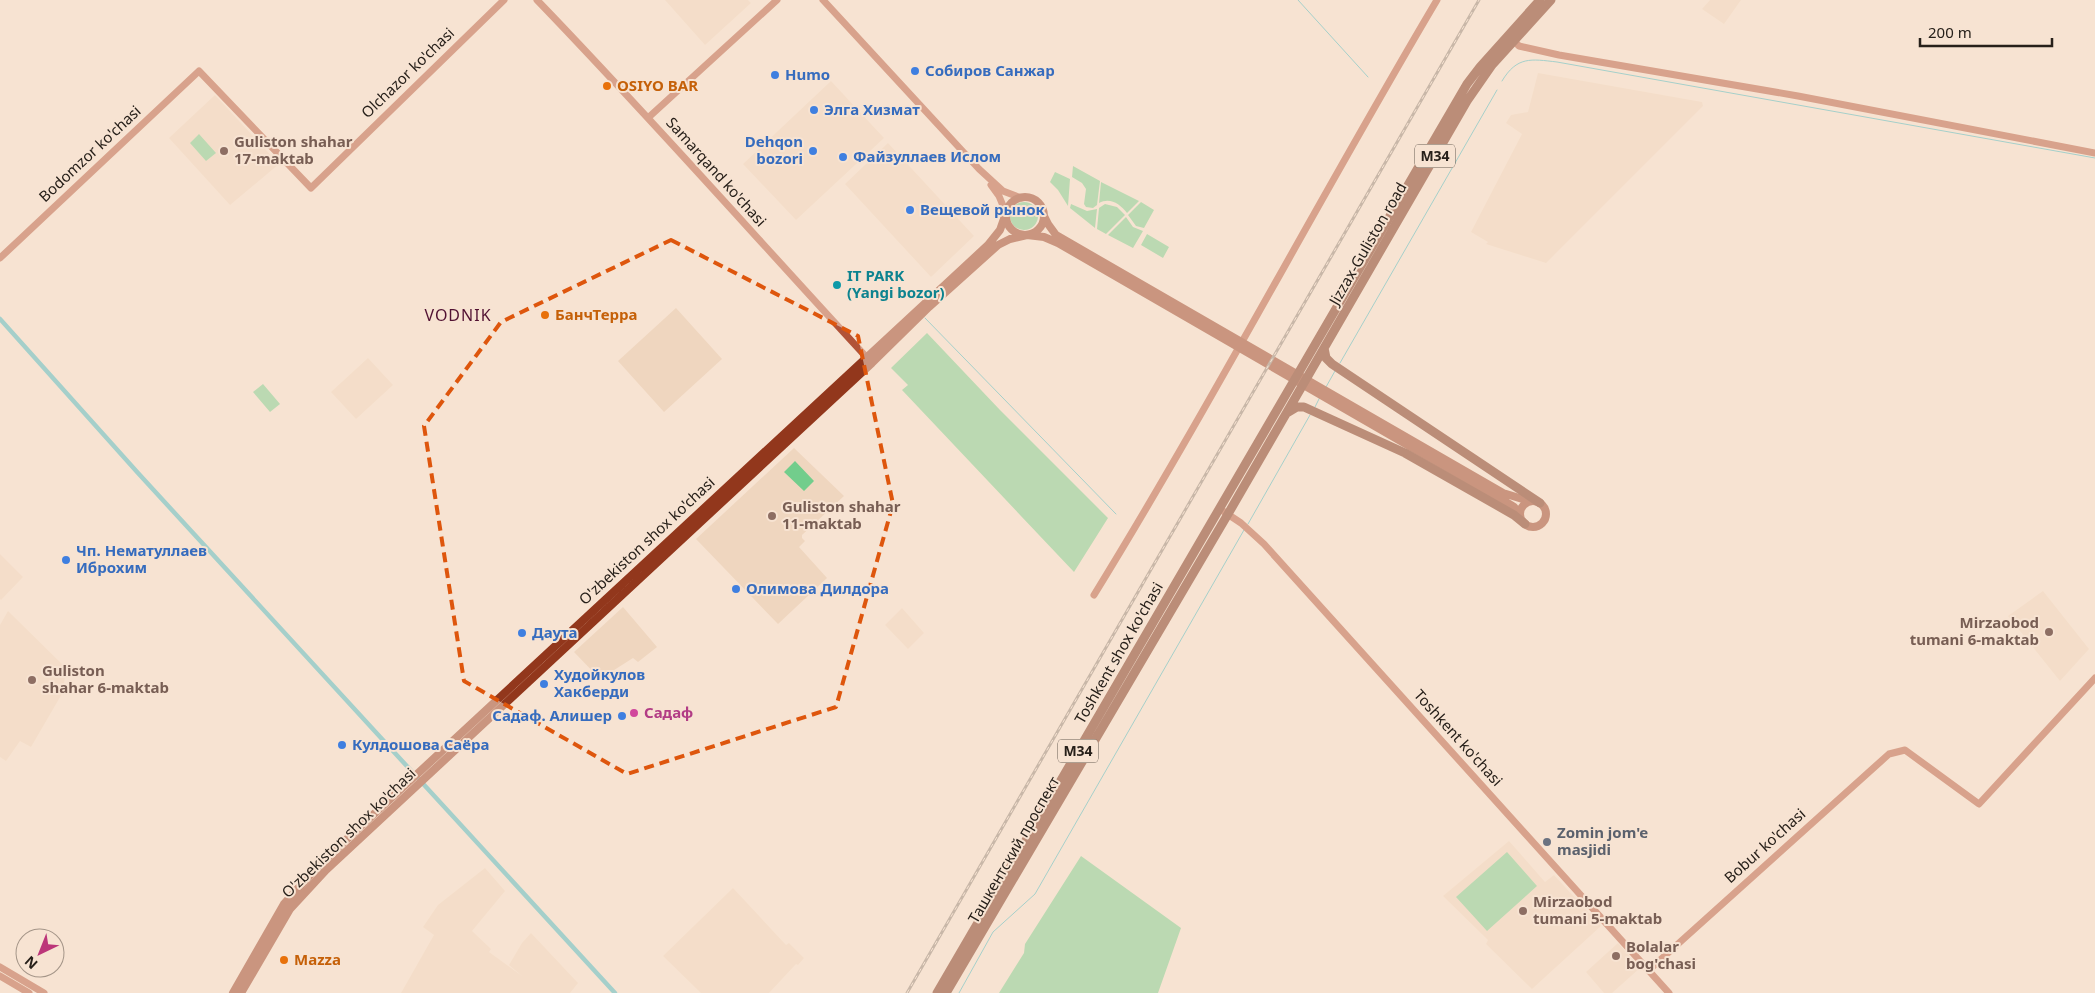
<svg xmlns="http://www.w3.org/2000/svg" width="2095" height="993" font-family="'Noto Sans',sans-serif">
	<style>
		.built { fill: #efd6bf }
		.green { fill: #72cd8c }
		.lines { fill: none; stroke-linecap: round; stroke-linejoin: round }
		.stream { stroke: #41b7c2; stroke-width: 1 }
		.canal { stroke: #41b7c2; stroke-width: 4.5 }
		.secondary { stroke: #b15338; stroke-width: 7 }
		.primary { stroke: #92371c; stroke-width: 8 }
		.highway { stroke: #72250d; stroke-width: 9 }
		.rail-casing { stroke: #8f8176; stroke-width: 3 }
		.rail { stroke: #f7e3d2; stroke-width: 1; stroke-dasharray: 4; stroke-linecap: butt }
		.marked { fill: none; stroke: #de560d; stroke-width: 4; stroke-dasharray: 10 6; stroke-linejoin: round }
		.shop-dot { fill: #3f7fe0; stroke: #f7e3d2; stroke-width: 2 }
		.food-dot { fill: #e8710a; stroke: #f7e3d2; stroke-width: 2 }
		.education-dot { fill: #8d6e63; stroke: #f7e3d2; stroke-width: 2 }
		.culture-dot { fill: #0f9aa8; stroke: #f7e3d2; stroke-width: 2 }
		.hotel-dot { fill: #d1479c; stroke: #f7e3d2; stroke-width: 2 }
		.worship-dot { fill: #6b7280; stroke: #f7e3d2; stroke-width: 2 }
		.labels { text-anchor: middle; stroke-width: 4; stroke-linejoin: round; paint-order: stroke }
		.shield { fill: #f7e3d2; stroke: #655a51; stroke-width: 1 }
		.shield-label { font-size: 14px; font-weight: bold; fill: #27201a }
		.shop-label { font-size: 15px; font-weight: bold; fill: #366cbe; stroke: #f7e3d2; text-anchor: start }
		.street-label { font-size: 15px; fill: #27201a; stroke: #f7e3d2 }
		.food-label { font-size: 15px; font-weight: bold; fill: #c56008; stroke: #f7e3d2; text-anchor: start }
		.education-label { font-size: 15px; font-weight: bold; fill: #785e54; stroke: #f7e3d2; text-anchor: start }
		.culture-label { font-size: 15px; font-weight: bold; fill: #0d838f; stroke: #f7e3d2; text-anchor: start }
		.hotel-label { font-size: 15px; font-weight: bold; fill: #b23c85; stroke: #f7e3d2; text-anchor: start }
		.worship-label { font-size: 15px; font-weight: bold; fill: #5b616d; stroke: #f7e3d2; text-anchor: start }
		.neighbourhood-label { font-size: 16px; letter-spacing: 1px; fill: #511132; stroke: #f7e3d2 }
	</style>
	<rect width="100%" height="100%" fill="#f7e3d2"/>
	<path class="built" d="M665 0H748L751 3 705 45Z
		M1710 0H1741L1724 24 1702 9Z
		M1538 73 1702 102 1703 106 1546 263 1486 244 1488 242 1471 232 1522 134 1506 123 1511 115 1528 112Z
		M831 81 884 138 796 220 743 164Z
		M215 95 279 164 230 205 169 138Z
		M888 143 974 236 931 277 845 184Z
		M676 308 722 359 664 412 618 361Z
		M368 358 393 385 356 419 331 392Z
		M794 448 844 496 802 535V538L805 541 799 547 827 578 778 624 696 539Z
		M0 554 23 577 1 600 0 599Z
		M2043 591 2089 649 2060 681 2008 616Z
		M623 607 657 647 638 662 633 658 600 679 574 652Z
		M902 608 924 633 908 649 885 625Z
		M8 611 66 668 63 692 31 747 20 741 6 761 0 757V625Z
		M1509 841 1545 882 1554 875 1601 926 1532 989 1486 944 1488 940 1443 896Z
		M485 868 505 891 472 931 491 949 489 952 522 976 509 965 522 943 531 933 578 983 570 993H401L434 935 423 927 438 905Z
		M733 888 786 945 789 943 804 958 798 965 796 964 769 993H701L663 956Z
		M1618 943 1640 968 1612 993H1604L1586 972Z"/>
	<path class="green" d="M199 134 216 153 206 161 190 143Z
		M1073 166 1100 181 1097 205 1093 208 1086 207 1084 204 1086 189 1082 183 1072 177Z
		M1055 172 1070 179 1068 206 1058 190 1050 182Z
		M1101 182 1139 201 1127 213C1120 204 1110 197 1099 203Z
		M1141 202 1154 210 1144 228 1136 226 1128 215Z
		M1010 216a14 14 0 1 1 28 0a14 14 0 1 1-28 0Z
		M1071 204 1087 211 1097 209 1095 228 1070 208Z
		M1105 204 1117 207 1125 215 1106 234 1097 229 1099 208Z
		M1126 217 1133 227 1143 231 1133 248 1108 235Z
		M1147 234 1169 247 1163 258 1141 245Z
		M927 333 1000 410 1108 518 1074 572 902 390 908 385 891 368Z
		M263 384 280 404 270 412 253 392Z
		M795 461 814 481 804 491 784 472Z
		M1507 852 1537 886 1487 931 1456 897Z
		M1081 856 1181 928 1158 993H999L1024 953 1025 944Z"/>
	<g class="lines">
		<path class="stream" d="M1298 0 1368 77
			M1502 81C1517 56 1531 59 1557 62L2095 158
			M925 318 1116 514
			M1340 363 1497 90
			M1326 387 1335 371
			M1315 407 1320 397
			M1248 524 1310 415
			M959 993 993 932 1035 894 1244 530"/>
		<path class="canal" d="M0 319 138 473 615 993"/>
		<path class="secondary" d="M537 0C651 118 759 241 870 361
			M823 0 979 169 1003 191 1021 198
			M1514 41 1519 46 1559 55 1798 96 2095 153
			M649 117 777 0
			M991 185 999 196 1006 213
			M0 258 199 71 311 188 504 0
			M1220 509 1241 523 1264 544 1669 993
			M1094 595C1214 400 1320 197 1437 0
			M0 967 44 993
			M1649 970 1889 754 1905 750 1979 804 2095 678
			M0 976 29 993"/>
		<path class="primary" d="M1006 216a19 19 0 1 1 38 0a19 19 0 1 1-38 0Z
			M1043 214 1048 224 1056 235 1503 493 1529 501
			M1520 514a13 13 0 1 1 26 0a13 13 0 1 1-26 0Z
			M233 993 284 904 320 864 988 245 1000 230 1006 213
			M241 993 290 909 326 870 872 363 929 307 998 245 1010 239 1027 235 1044 237 1058 243 1501 499 1514 507 1520 515"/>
		<path class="highway" d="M1324 348 1326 358 1332 364 1540 503
			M1287 413 1297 407H1304L1405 453 1514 515 1525 524
			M937 993 1467 84 1480 67 1540 0
			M946 993 1228 514 1467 101 1492 65 1551 0"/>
		<g class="rail-casing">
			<path id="rail" d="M907 993 1479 0"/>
		</g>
		<use href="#rail" class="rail"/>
	</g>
	<path d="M0 0H2095V993H0ZM671 240 858 336 893 504 836 707 627 774 464 681 424 426 501 322Z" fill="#f7e3d2" fill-opacity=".55" fill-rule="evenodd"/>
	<path class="marked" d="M671 240 858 336 893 504 836 707 627 774 464 681 424 426 501 322Z"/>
	<g class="shop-dot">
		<circle cx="915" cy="71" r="5"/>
		<circle cx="775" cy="75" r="5"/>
		<circle cx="814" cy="110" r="5"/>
		<circle cx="813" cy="151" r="5"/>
		<circle cx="843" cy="157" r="5"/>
		<circle cx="910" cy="210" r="5"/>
		<circle cx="66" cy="560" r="5"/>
		<circle cx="736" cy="589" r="5"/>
		<circle cx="522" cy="633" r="5"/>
		<circle cx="544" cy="684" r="5"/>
		<circle cx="622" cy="716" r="5"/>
		<circle cx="342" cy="745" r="5"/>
	</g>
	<g class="food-dot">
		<circle cx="607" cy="86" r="5"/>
		<circle cx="545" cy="315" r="5"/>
		<circle cx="284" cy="960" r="5"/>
	</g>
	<g class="education-dot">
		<circle cx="224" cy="151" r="5"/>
		<circle cx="772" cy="516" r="5"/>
		<circle cx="2049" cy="632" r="5"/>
		<circle cx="32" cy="680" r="5"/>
		<circle cx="1523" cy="911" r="5"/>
		<circle cx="1616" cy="956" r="5"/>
	</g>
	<circle class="culture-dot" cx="837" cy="285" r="5"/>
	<circle class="hotel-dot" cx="634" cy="713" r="5"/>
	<circle class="worship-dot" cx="1547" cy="842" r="5"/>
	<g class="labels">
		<g class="shield">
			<rect x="1415" y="144.5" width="40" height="23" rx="4"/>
			<rect x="1058" y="739.5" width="40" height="23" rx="4"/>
		</g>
		<g class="shield-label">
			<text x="1435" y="161">M34</text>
			<text x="1078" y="756">M34</text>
		</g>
		<g class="shop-label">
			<text x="925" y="76">Собиров Санжар</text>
			<text x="785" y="80">Humo</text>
			<text x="824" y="115">Элга Хизмат</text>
			<text x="803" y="147" text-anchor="end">Dehqon<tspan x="803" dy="17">bozori</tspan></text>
			<text x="853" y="162">Файзуллаев Ислом</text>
			<text x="920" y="215">Вещевой рынок</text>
			<text x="76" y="556">Чп. Нематуллаев<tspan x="76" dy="17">Иброхим</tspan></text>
			<text x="746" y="594">Олимова Дилдора</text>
			<text x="532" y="638">Даута</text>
			<text x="554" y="680">Худойкулов<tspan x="554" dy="17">Хакберди</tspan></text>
			<text x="612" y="721" text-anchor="end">Садаф. Алишер</text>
			<text x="352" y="750">Кулдошова Саёра</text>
		</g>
		<g class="street-label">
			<text transform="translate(408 73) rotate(-44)" y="5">Olchazor ko'chasi</text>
			<text transform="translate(90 154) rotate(-43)" y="5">Bodomzor ko'chasi</text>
			<text transform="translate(716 172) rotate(48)" y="5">Samarqand ko'chasi</text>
			<text transform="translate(1368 244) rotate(-60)" y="5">Jizzax-Guliston road</text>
			<text transform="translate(647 541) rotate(-43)" y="5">O'zbekiston shox ko'chasi</text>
			<text transform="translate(1119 653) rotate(-60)" y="5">Toshkent shox ko'chasi</text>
			<text transform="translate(1458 738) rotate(48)" y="5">Toshkent ko'chasi</text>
			<text transform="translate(349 833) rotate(-44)" y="5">O'zbekiston shox ko'chasi</text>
			<text transform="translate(1765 846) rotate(-42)" y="5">Bobur ko'chasi</text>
			<text transform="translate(1014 850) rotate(-60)" y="5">Ташкентский проспект</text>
		</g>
		<g class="food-label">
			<text x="617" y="91">OSIYO BAR</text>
			<text x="555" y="320">БанчТерра</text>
			<text x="294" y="965">Mazza</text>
		</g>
		<g class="education-label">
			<text x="234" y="147">Guliston shahar<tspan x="234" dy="17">17-maktab</tspan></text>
			<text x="782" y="512">Guliston shahar<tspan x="782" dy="17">11-maktab</tspan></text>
			<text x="2039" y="628" text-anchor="end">Mirzaobod<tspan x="2039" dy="17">tumani 6-maktab</tspan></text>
			<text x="42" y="676">Guliston<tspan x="42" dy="17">shahar 6-maktab</tspan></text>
			<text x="1533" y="907">Mirzaobod<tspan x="1533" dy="17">tumani 5-maktab</tspan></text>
			<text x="1626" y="952">Bolalar<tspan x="1626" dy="17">bog'chasi</tspan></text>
		</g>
		<g class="culture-label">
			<text x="847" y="281">IT PARK<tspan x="847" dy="17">(Yangi bozor)</tspan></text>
		</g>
		<g class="hotel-label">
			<text x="644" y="718">Садаф</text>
		</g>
		<g class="worship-label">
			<text x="1557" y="838">Zomin jom'e<tspan x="1557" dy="17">masjidi</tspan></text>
		</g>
		<g class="neighbourhood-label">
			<text x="458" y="321">VODNIK</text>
		</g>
	</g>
	<g transform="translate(40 953) rotate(223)"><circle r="24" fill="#f7e3d2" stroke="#a49588"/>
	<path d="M0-4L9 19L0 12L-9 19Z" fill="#bc3679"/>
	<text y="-8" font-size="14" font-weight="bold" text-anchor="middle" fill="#27201a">N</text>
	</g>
	<path d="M1920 38v8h132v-8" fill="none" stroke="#27201a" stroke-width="2.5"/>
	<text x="1928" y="38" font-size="15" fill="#27201a" stroke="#f7e3d2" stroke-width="4" paint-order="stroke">200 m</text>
</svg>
